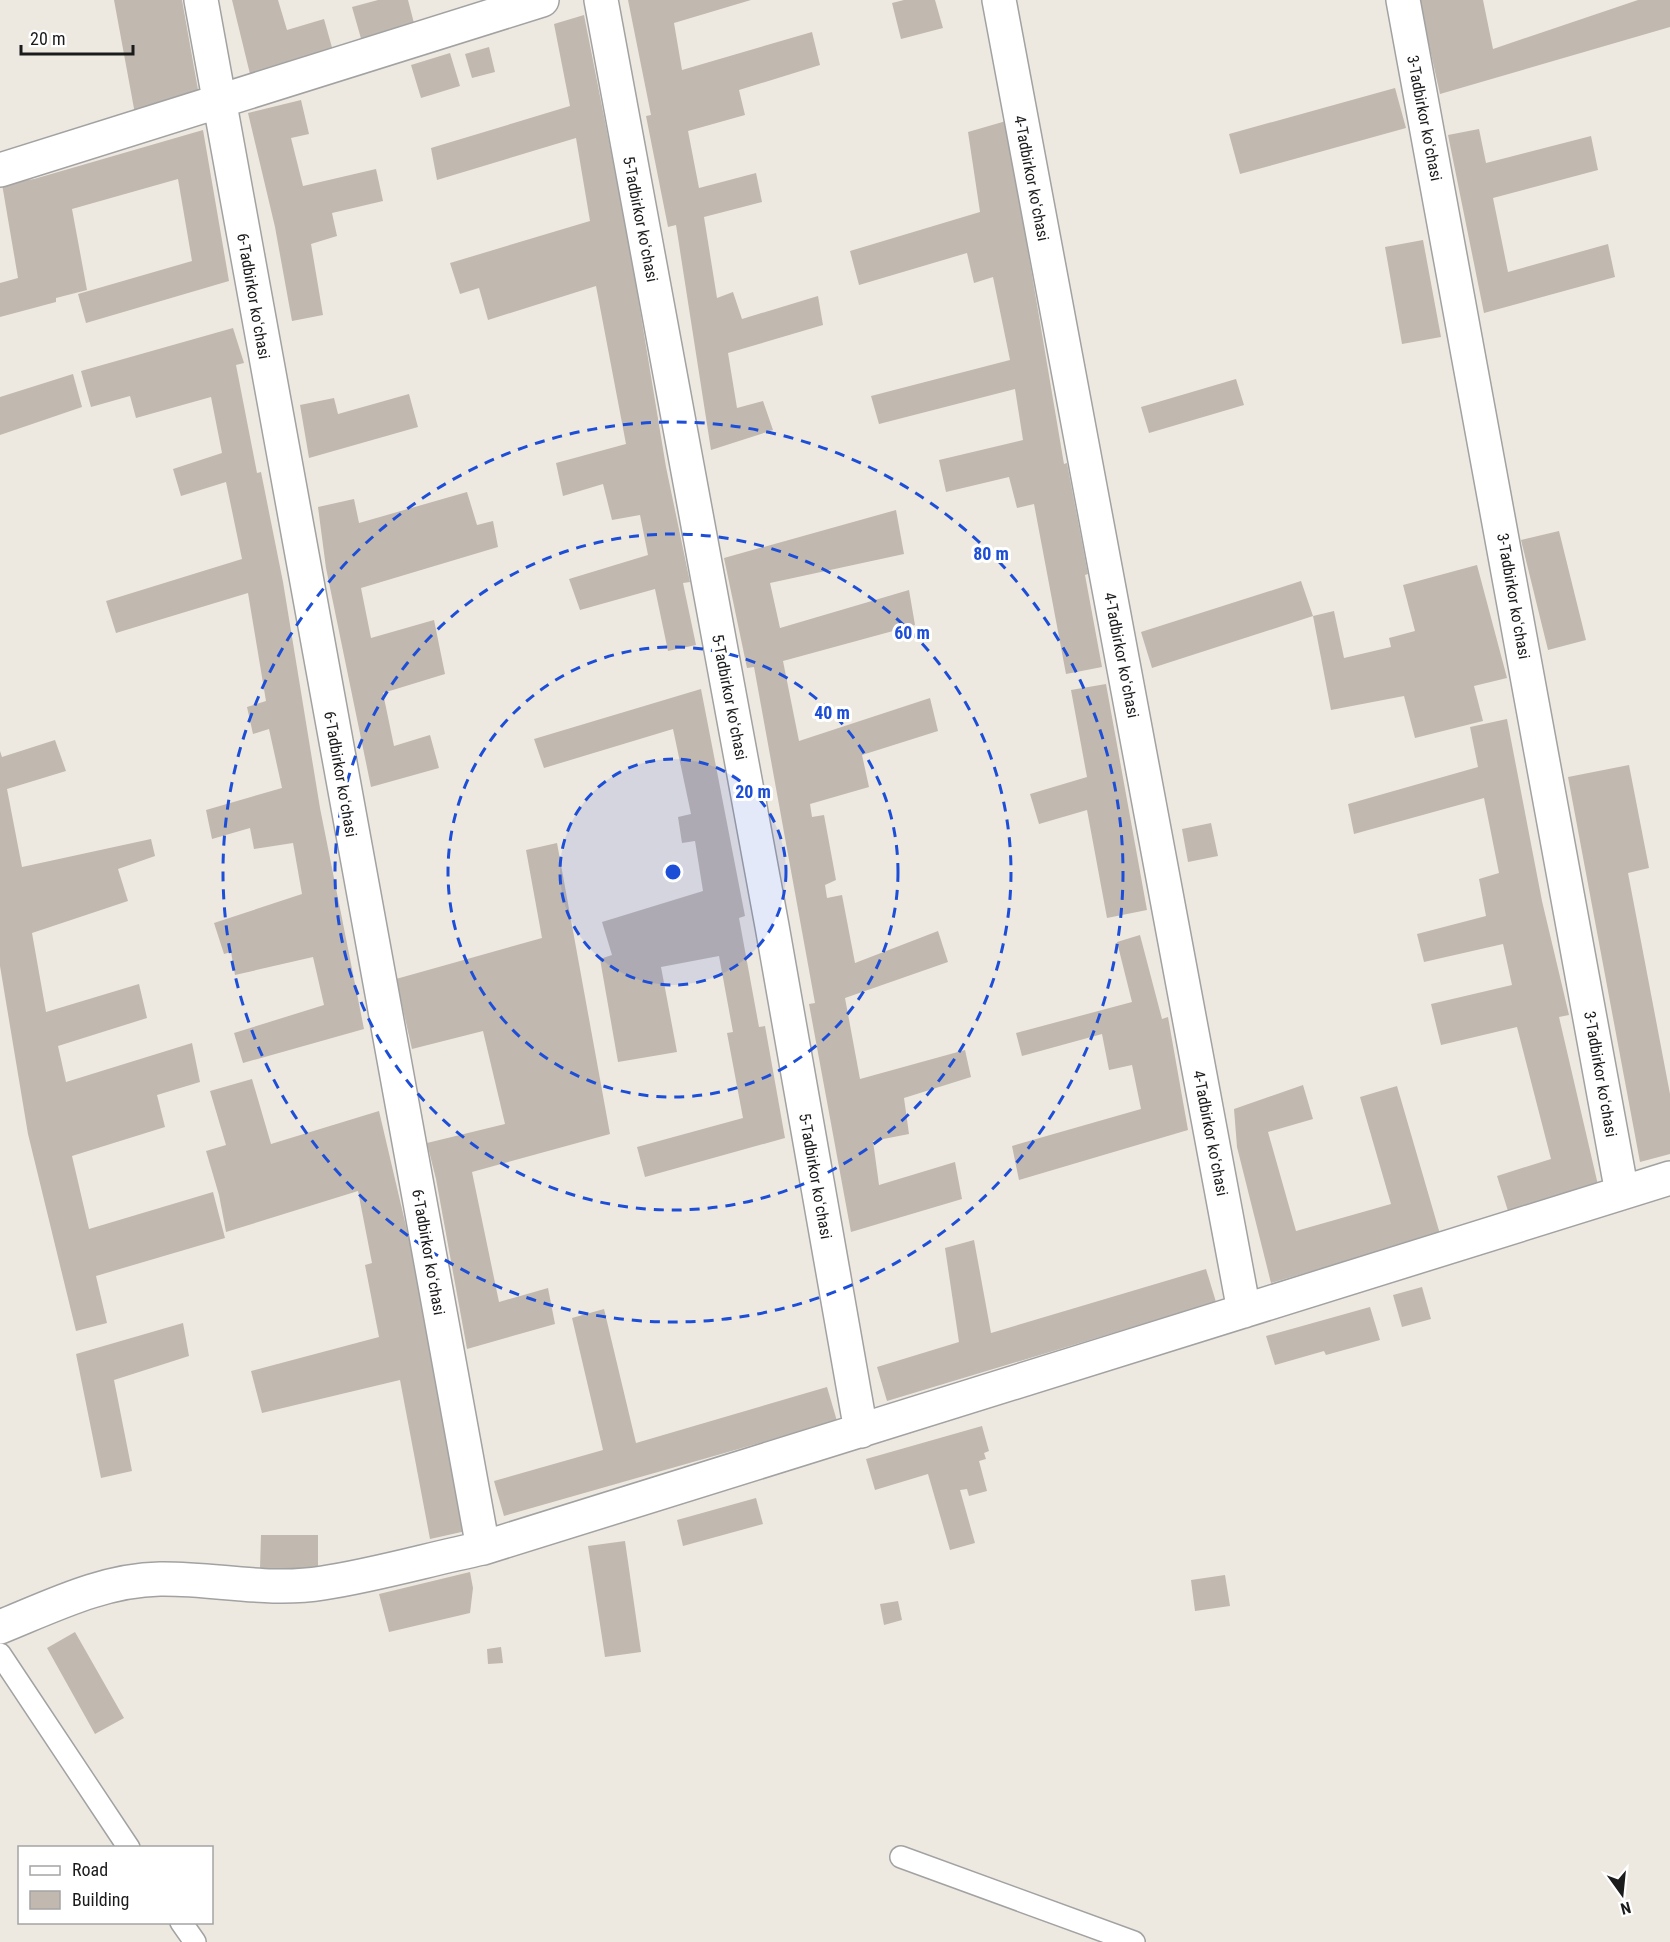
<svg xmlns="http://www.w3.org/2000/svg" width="1670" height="1942" font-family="'Roboto Condensed',sans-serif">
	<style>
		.building { fill: #c1b8b0 }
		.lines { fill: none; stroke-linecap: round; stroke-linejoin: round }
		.lane-casing { stroke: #a2a2a2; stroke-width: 24 }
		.street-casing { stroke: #a2a2a2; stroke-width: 36 }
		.lane { stroke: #fff; stroke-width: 21 }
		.street { stroke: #fff; stroke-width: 33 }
		.ring { fill: none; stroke: #1d4ed8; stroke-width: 3; stroke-dasharray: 10 8 }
		.labels { text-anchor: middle; stroke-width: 6; stroke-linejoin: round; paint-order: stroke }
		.street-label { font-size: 16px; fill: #1b1b1b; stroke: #fff }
		.centre { fill: #1d4ed8; stroke: #fff; stroke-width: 3 }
		.ring-label { font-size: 18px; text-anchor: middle; font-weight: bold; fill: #1d4ed8; stroke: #fff; stroke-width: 6; stroke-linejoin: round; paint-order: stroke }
	</style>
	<rect width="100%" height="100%" fill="#ede9e0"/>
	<path class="building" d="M114 0H182L200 101 135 114Z
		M232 0H278L287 30 324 19 333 51 250 74Z
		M378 0H408L415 27 362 42 352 7Z
		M628 0H751L674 23 682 70 812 32 820 65 739 90 745 115 688 131 699 188 756 173 762 202 704 217 717 298 733 292 742 319 818 296 823 325 728 353 737 408 763 401 773 430 711 450 676 225 668 227 646 116 651 115Z
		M904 0H935L943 28 901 39 892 3Z
		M1419 0H1483L1493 49 1638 0H1670V27L1440 94Z
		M584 15 629 243 666 467 690 582 683 583 696 645 668 651 655 589 580 610 569 579 648 555 640 515 612 520 603 484 563 496 556 463 626 444 596 286 488 320 479 288 460 294 450 263 590 221 576 138 437 180 431 148 570 106 554 24Z
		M489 47 495 72 472 78 465 54Z
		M450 53 460 86 421 98 411 65Z
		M1395 88 1406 128 1240 174 1229 134Z
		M301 100 309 134 291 138 303 186 376 169 383 201 332 213 337 236 311 244 323 315 292 321 275 227 248 113Z
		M1006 121 1064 464 1067 463 1088 574 1085 575 1102 667 1066 674 1034 504 1017 508 1009 477 946 492 939 460 1023 440 1015 389 879 424 871 396 1010 360 993 277 974 283 967 253 859 285 850 251 980 212 968 132Z
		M1479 129 1486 163 1591 136 1598 170 1493 198 1508 272 1608 244 1615 277 1484 313 1448 135Z
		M203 130 229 281 86 323 78 294 192 261 178 179 72 209 87 290 56 298V302L0 317V283L18 278 2 184 34 179Z
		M1423 240 1441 337 1402 344 1385 247Z
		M233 328 244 363 236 365 257 473 261 472 283 582 320 808 364 1029 243 1063 234 1033 324 1005 313 957 235 975 231 952 224 954 214 923 302 894 293 843 254 849 250 828 212 839 206 810 282 788 269 729 253 734 247 707 266 701 248 593 116 633 106 601 242 559 226 482 181 496 173 469 222 453 211 397 136 418 130 396 91 407 81 371Z
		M73 374 82 407 0 435V397Z
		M1236 379 1244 405 1149 433 1141 407Z
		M409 394 418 427 309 458 300 405 334 398 338 414Z
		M467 492 477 525 493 521 498 547 361 588 371 638 434 620 445 674 383 693 394 746 430 735 439 768 371 787 326 568 318 507 354 499 359 523Z
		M896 510 904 554 770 583 780 628 909 590 915 625 783 661 799 741 930 698 938 731 862 755 869 787 810 804 812 817 824 815 836 880 825 885 827 898 842 895 855 963 938 931 948 962 845 998 860 1079 965 1050 971 1077 904 1098 909 1134 873 1141 879 1185 955 1162 962 1199 851 1232 809 1004 815 1003 754 667 747 668 724 558Z
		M1559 531 1586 640 1548 650 1521 540Z
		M1477 565 1507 678 1474 686 1483 721 1415 738 1404 696 1331 710 1313 616 1334 611 1344 658 1391 647 1389 638 1415 631 1403 585Z
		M1301 581 1313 616 1152 668 1141 632Z
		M1106 684 1147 910 1107 918 1087 810 1039 824 1030 794 1087 777 1071 690Z
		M701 689 745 916 739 918 759 1027 765 1026 785 1138 645 1177 637 1147 743 1118 727 1033 733 1032 719 956 661 967 677 1052 618 1062 600 959 612 955 602 922 703 891 695 841 682 843 678 817 691 814 673 729 544 768 534 739Z
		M1507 719 1542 901 1569 1015 1559 1017 1598 1185 1508 1211 1497 1176 1551 1159 1517 1027 1441 1045 1431 1004 1512 985 1503 944 1424 962 1417 934 1486 916 1479 879 1499 873 1484 798 1354 834 1348 804 1478 767 1470 727Z
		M55 740 66 771 7 789 22 867 151 839 155 856 118 869 128 901 32 933 46 1012 139 984 147 1018 58 1046 66 1082 192 1043 200 1082 157 1095 165 1127 72 1156 89 1229 213 1192 225 1238 96 1276 107 1323 76 1331 28 1134 0 966V751L2 757Z
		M1629 765 1649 868 1628 873 1670 1094V1154L1640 1162 1568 777Z
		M1211 823 1218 856 1188 862 1182 829Z
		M557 843 610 1134 472 1172 499 1302 548 1288 555 1324 467 1349 436 1179 427 1143 505 1124 483 1031 412 1049 396 979 542 938 526 850Z
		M1140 935 1162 1019 1168 1017 1188 1130 1019 1180 1012 1146 1141 1109 1132 1065 1109 1070 1102 1034 1022 1056 1016 1033 1132 1002 1117 942Z
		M252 1079 271 1144 379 1111 413 1256 466 1531 430 1539 400 1380 262 1413 251 1371 379 1337 365 1265 372 1263 358 1191 226 1232 219 1195 206 1151 226 1145 210 1091Z
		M1303 1085 1313 1119 1268 1132 1296 1231 1391 1204 1360 1097 1397 1086 1440 1234 1271 1283 1237 1147 1234 1109Z
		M974 1240 991 1333 1206 1269 1216 1302 887 1401 877 1367 959 1342 945 1248Z
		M1422 1287 1431 1319 1402 1327 1393 1295Z
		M1370 1307 1380 1340 1326 1355 1324 1351 1275 1365 1266 1336Z
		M604 1309 636 1443 827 1387 837 1421 504 1516 494 1481 603 1450 572 1318Z
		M183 1323 189 1356 114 1380 132 1471 101 1478 76 1354Z
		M982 1426 989 1451 984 1453 986 1459 979 1461 987 1491 969 1496 967 1489 960 1490 975 1543 950 1550 928 1474 875 1490 866 1459Z
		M756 1498 763 1524 683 1546 677 1520Z
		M261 1535H318V1569H260Z
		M625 1541 641 1652 605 1657 588 1546Z
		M470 1572 473 1588 470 1613 389 1632 379 1594Z
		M1225 1575 1230 1606 1195 1611 1191 1580Z
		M898 1601 902 1620 884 1625 880 1604Z
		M75 1632 124 1718 95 1734 47 1648Z
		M501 1647 503 1663 488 1664 487 1649Z"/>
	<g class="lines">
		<g class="lane-casing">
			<path id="lane" d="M0 1654 129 1848
				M901 1857 1134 1942
				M181 1922 195 1942"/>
		</g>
		<g class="street-casing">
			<path id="street" d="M201 0 483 1548
				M601 0 772 926 861 1431
				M999 0 1244 1311
				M1403 0 1622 1193
				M0 170 542 0
				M0 1627C52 1606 103 1580 160 1579 214 1578 268 1592 323 1583 376 1575 430 1559 483 1548L1670 1178"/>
		</g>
		<use href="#lane" class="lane"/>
		<use href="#street" class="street"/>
	</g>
	<circle cx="673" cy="872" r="113" fill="#1d4ed8" fill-opacity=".12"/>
	<g class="ring">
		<circle cx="673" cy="872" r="113"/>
		<circle cx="673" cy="872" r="225"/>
		<circle cx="673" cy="872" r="338"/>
		<circle cx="673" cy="872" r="450"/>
	</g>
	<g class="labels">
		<g class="street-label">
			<text transform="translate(1425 118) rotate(79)" y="6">3-Tadbirkor koʻchasi</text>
			<text transform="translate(1032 178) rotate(79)" y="6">4-Tadbirkor koʻchasi</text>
			<text transform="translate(641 219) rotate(79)" y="6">5-Tadbirkor koʻchasi</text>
			<text transform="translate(254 296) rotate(80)" y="6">6-Tadbirkor koʻchasi</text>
			<text transform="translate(1514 596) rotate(80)" y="6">3-Tadbirkor koʻchasi</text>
			<text transform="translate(1122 655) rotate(79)" y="6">4-Tadbirkor koʻchasi</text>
			<text transform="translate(730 697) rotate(79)" y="6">5-Tadbirkor koʻchasi</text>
			<text transform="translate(341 774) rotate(80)" y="6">6-Tadbirkor koʻchasi</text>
			<text transform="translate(1601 1074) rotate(80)" y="6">3-Tadbirkor koʻchasi</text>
			<text transform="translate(1211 1133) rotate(79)" y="6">4-Tadbirkor koʻchasi</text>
			<text transform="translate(816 1176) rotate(80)" y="6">5-Tadbirkor koʻchasi</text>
			<text transform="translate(429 1252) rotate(80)" y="6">6-Tadbirkor koʻchasi</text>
		</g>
	</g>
	<circle cx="673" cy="872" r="9" class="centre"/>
	<g class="ring-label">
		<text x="991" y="560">80 m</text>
		<text x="912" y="639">60 m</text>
		<text x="832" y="719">40 m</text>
		<text x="753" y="798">20 m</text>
	</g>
	<rect x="18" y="1846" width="195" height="78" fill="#ffffff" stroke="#a4a4a4" stroke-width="1.5"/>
	<rect x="30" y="1866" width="30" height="9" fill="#ffffff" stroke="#a4a4a4" stroke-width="1.5"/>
	<text x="72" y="1876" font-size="18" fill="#1b1b1b">Road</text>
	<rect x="30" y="1891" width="30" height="18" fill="#c1b8b0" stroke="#a4a4a4" stroke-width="1.5"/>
	<text x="72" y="1906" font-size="18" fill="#1b1b1b">Building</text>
	<g transform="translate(1622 1894) rotate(165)" stroke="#ffffff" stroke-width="4.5" paint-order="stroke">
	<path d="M0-4.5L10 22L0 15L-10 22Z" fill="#1b1b1b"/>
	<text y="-9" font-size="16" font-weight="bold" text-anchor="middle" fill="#1b1b1b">N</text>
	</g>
	<path d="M21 45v9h112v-9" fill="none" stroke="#1b1b1b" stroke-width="3"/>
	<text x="30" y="45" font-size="18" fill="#1b1b1b" stroke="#ffffff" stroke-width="4.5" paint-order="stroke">20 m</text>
</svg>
